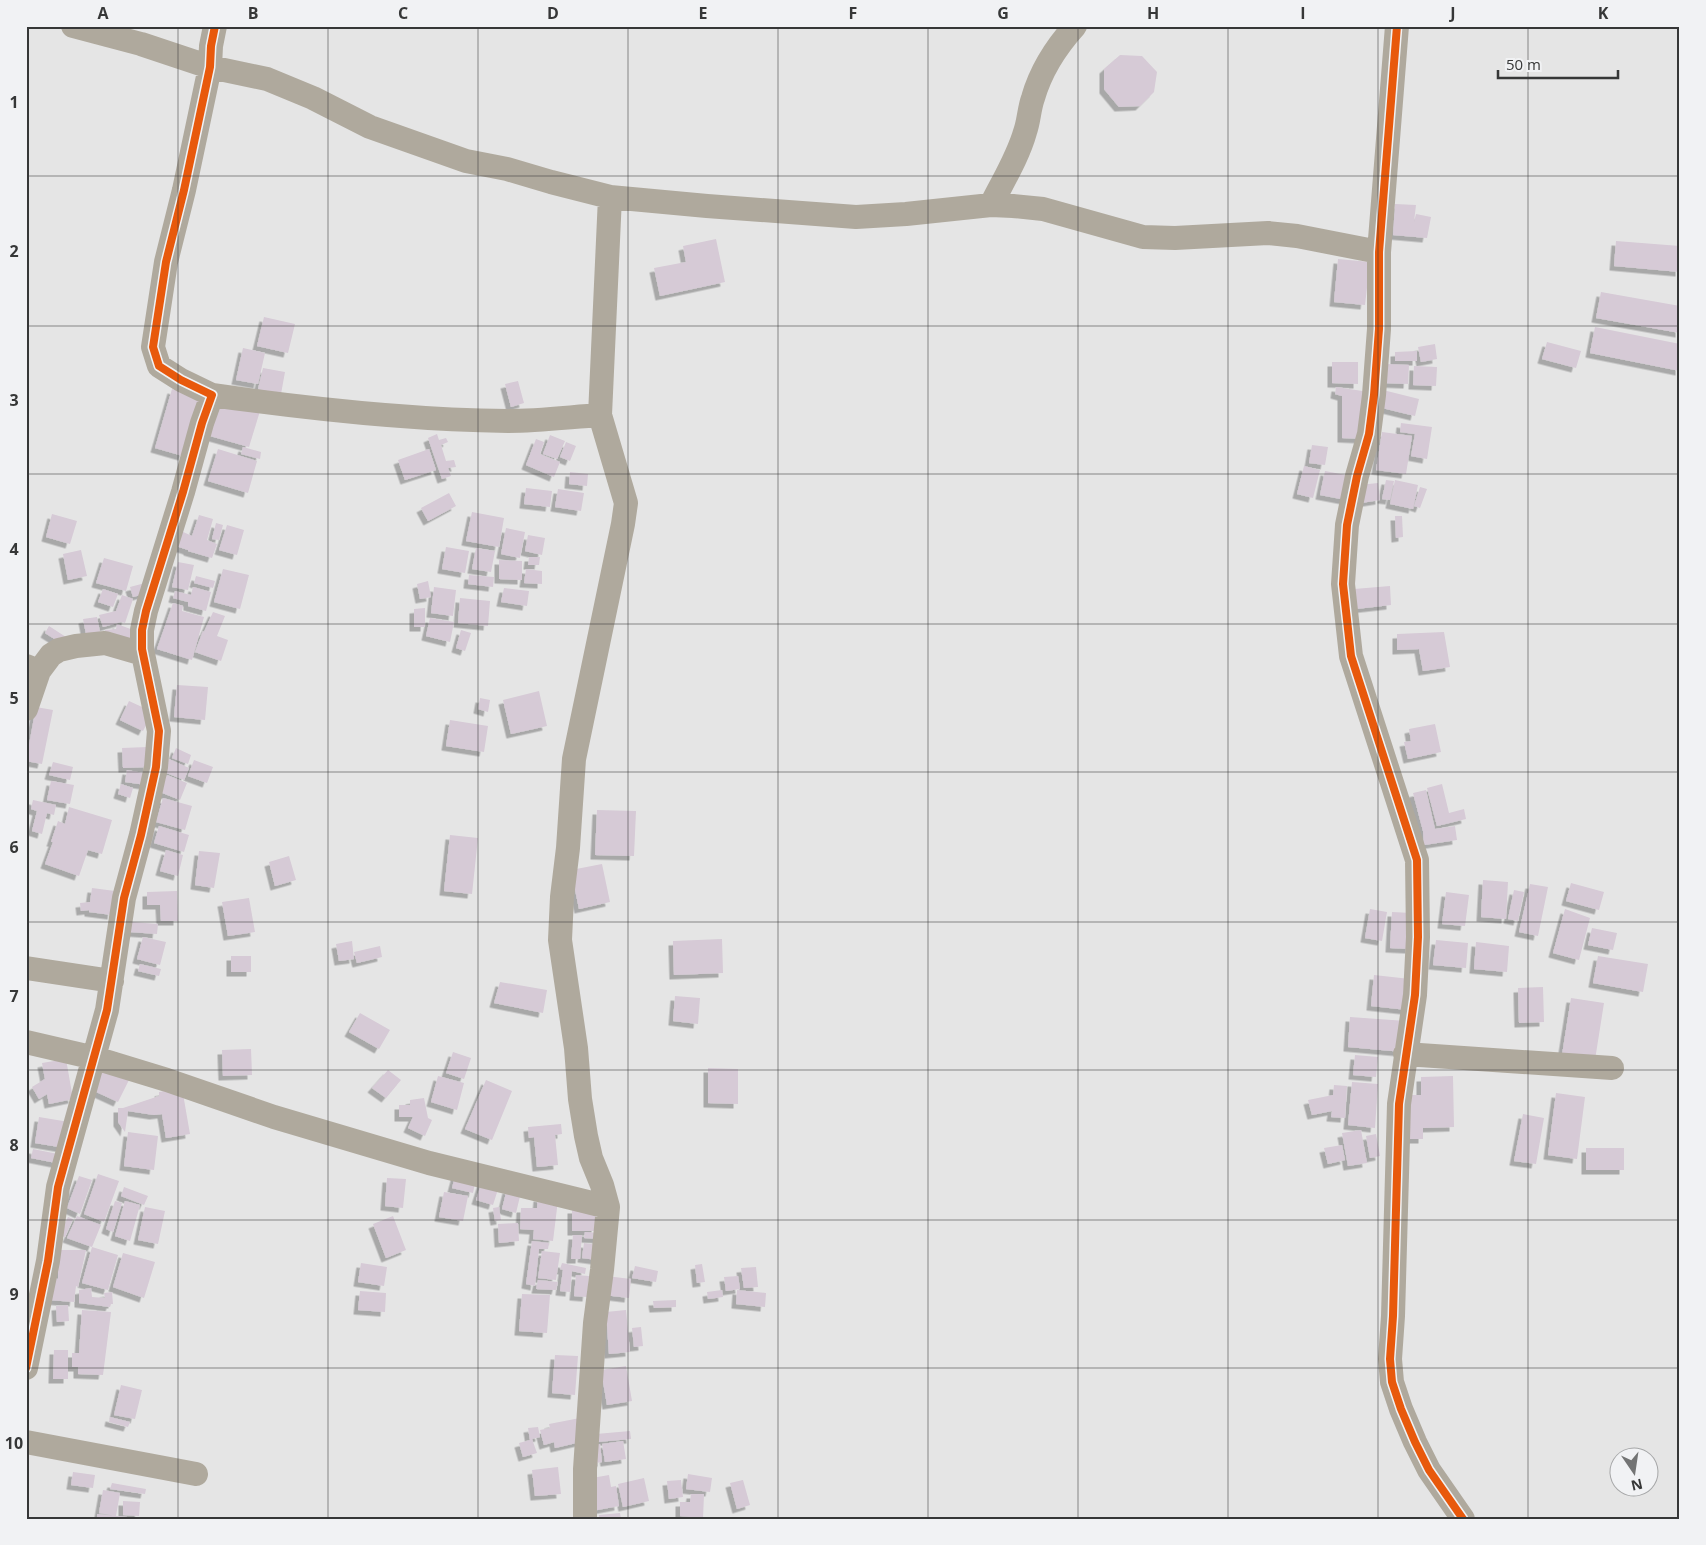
<svg xmlns="http://www.w3.org/2000/svg" width="1706" height="1545" font-family="'Open Sans',sans-serif">
	<style>
		.building { fill: #d6cad6; filter: url(#shadow) }
		.lines { fill: none; stroke-linecap: round; stroke-linejoin: round }
		.minor { stroke: #afa99d; stroke-width: 24 }
		.cycleway-casing { stroke: #f1f2f4; stroke-width: 11 }
		.cycleway { stroke: #e8590c; stroke-width: 8 }
		.grid { fill: none; stroke: #363737; stroke-width: 1; stroke-opacity: 0.55 }
		.neatline { fill: none; stroke: #363737; stroke-width: 2 }
		.grid-label { font-size: 16px; text-anchor: middle; font-weight: bold; fill: #363737 }
	</style>
	<defs>
		<filter id="shadow"><feDropShadow dx="-4.5" dy="4.5" stdDeviation="0" flood-color="#0004"/></filter>
	</defs>
	<rect width="100%" height="100%" fill="#e5e5e5"/>
	<path class="building" d="M1120 55 1142 56 1157 72 1154 92 1140 106 1119 107 1104 89V69Z
		M1395 204 1416 205 1414 222 1416 214 1431 217 1427 238 1393 235Z
		M716 239 725 282 660 296 654 268 686 262 683 246Z
		M1616 241 1680 246V272L1614 266Z
		M1338 259 1370 262 1365 305 1334 302Z
		M1601 292 1680 306V333L1596 318Z
		M264 317 295 324 288 353 257 346Z
		M1595 327 1680 344V371L1590 353Z
		M1547 342 1581 351 1576 368 1542 359Z
		M1435 344 1437 359 1421 362 1418 347Z
		M243 348 265 353 258 384 236 380Z
		M1417 351V361H1395V352Z
		M1332 362H1358V384L1332 383Z
		M1385 364 1409 365 1408 384 1384 383Z
		M1414 366 1437 367 1436 386 1413 385Z
		M263 368 285 372 281 394 258 389Z
		M518 381 524 403 511 407 505 384Z
		M1336 387 1369 392 1365 439 1342 438V396L1335 394Z
		M172 389 200 398 183 456 155 448Z
		M1383 390 1419 399 1415 416 1378 407Z
		M221 400 260 411 249 447 210 436Z
		M1401 423 1432 427 1427 459 1411 456 1415 434 1400 432Z
		M1382 432 1412 436 1406 474 1376 470Z
		M437 434 439 440 446 438 448 442 441 445 446 461 454 460 456 467 448 468 451 476 442 479 428 438Z
		M550 435 565 441 557 459 543 454Z
		M536 439 544 442 540 454 560 462 554 477 526 465Z
		M566 442 576 446 570 461 560 457Z
		M1312 445 1328 447 1325 465 1309 463Z
		M243 447 261 452 260 459 241 454Z
		M218 449 257 461 248 493 208 481Z
		M429 449 436 470 405 480 398 460Z
		M1304 466 1320 470 1313 498 1297 494Z
		M1325 471 1351 476 1346 500 1320 495Z
		M570 472 588 474 587 486 569 484Z
		M1386 480 1394 481 1390 500 1382 499Z
		M1395 480 1418 485 1413 509 1390 504Z
		M1378 483 1380 500 1361 503 1359 485Z
		M1420 487 1427 489 1420 508 1414 506Z
		M526 488 552 491 550 507 524 504Z
		M558 489 584 493 581 511 555 507Z
		M449 493 456 506 428 521 421 508Z
		M472 512 504 518 499 547 466 541Z
		M52 514 77 521 70 544 46 537Z
		M199 515 213 519 207 540 217 544 212 558 188 551V550L176 546 181 531 192 536Z
		M1395 516H1402L1403 537 1396 538Z
		M216 523 223 525 219 540 212 539Z
		M227 525 244 530 237 555 219 550Z
		M506 528 525 532 520 558 501 554Z
		M528 535 545 538 542 555 525 551Z
		M446 547 469 551 465 573 442 569Z
		M476 548 495 551 491 572 472 569Z
		M81 550 87 576 68 580 63 554Z
		M529 557H540L539 565H528Z
		M104 558 133 566 126 591 96 583Z
		M499 560 522 561V580L499 579Z
		M178 562 194 565 188 590 172 587Z
		M223 569 249 575 240 609 214 602Z
		M526 569 542 571V584L524 583Z
		M469 575 494 577 493 587 468 584Z
		M196 576 215 581 213 588 194 583Z
		M428 581 431 597 420 599 417 584Z
		M145 583 148 593 133 597 130 587Z
		M1390 586 1391 605 1356 609 1354 589Z
		M193 587 211 592 206 611 188 606V602L173 598 175 591 191 595Z
		M434 587 456 590 453 616 431 613Z
		M504 588 529 591 527 606 501 602Z
		M103 589 118 594 113 607 98 602Z
		M122 595 133 599 125 623 121 622 103 627 99 615 116 611Z
		M460 598 490 601 488 626 458 623Z
		M173 603 183 606 182 611 204 617 192 660 157 649Z
		M425 608V627H414V609Z
		M213 612 225 616 217 636 228 640 221 661 195 652 203 631 204 632Z
		M97 617 100 632 86 634 83 619Z
		M430 618 454 622 450 642 426 636Z
		M117 624 136 631 132 644 106 637 105 630 116 629Z
		M49 626 69 639 64 645 45 633Z
		M461 630 471 633 465 651 456 648Z
		M1444 632 1450 667 1423 671 1419 649 1397 650V634Z
		M177 685 208 687 205 720 174 717Z
		M539 691 547 726 511 734 503 700Z
		M480 698 490 700 488 712 478 709Z
		M129 701 153 712 143 731 120 720Z
		M36 707 53 710 42 764 26 761Z
		M450 720 488 726 484 752 446 746Z
		M1435 724 1441 752 1408 759 1404 742 1411 741 1409 729Z
		M148 747V767L123 768 122 748Z
		M176 748 191 755 188 764 172 758Z
		M169 759 189 768 184 780 164 772Z
		M194 760 213 767 207 783 188 776Z
		M53 762 73 767 70 780 49 775Z
		M127 770 148 774 146 785 125 782Z
		M167 775 187 783 180 800 160 792Z
		M51 781 74 785 70 804 47 800Z
		M121 784 133 788 130 798 118 794Z
		M1442 784 1449 813 1464 809 1466 819 1437 826 1427 788Z
		M1426 790 1435 829 1455 826 1457 840 1424 845 1423 831 1413 793Z
		M163 798 192 806 185 830 156 822Z
		M33 800 56 805 54 815 47 813 42 834 32 831 37 811 31 809Z
		M69 807 112 820 102 854 88 850 79 876 45 864 53 842H51L58 821 65 824Z
		M597 810 636 811 634 856 595 855Z
		M159 826 189 835 184 852 154 843Z
		M450 835 478 838 472 894 444 891Z
		M166 850 183 855 178 876 160 871Z
		M199 851 220 853 214 888 195 885Z
		M289 856 296 880 275 886 269 862Z
		M602 864 610 902 579 909 571 870Z
		M1483 880 1508 882 1506 919 1481 917Z
		M1571 883 1604 892 1599 910 1566 901Z
		M1530 884 1548 887 1538 936 1519 932Z
		M92 888 115 891 112 915 89 912V910L81 911 80 903 90 902Z
		M1514 890 1524 892 1518 921 1508 919Z
		M177 891 178 921H161L160 905H147V892Z
		M1446 892 1469 895 1465 926 1442 924Z
		M249 898 255 932 228 936 222 902Z
		M1370 909 1387 912 1382 941 1365 938Z
		M1565 909 1590 918 1579 960 1553 953Z
		M1392 912 1412 913 1410 949 1390 948Z
		M131 922 158 924 157 934 130 932Z
		M1592 928 1617 933 1613 950 1588 945Z
		M143 937 166 942 160 965 137 959Z
		M722 939 723 973 674 975 673 941Z
		M1436 940 1468 943 1466 968 1433 965Z
		M352 941 354 959 339 961 336 944Z
		M1476 942 1509 946 1507 972 1474 969Z
		M380 946 382 957 357 963 354 952Z
		M231 956H251V972H231Z
		M1598 956 1648 964 1643 992 1593 983Z
		M140 964 161 969 159 976 138 971Z
		M1374 975 1410 979 1407 1010 1371 1006Z
		M500 982 547 990 543 1013 494 1003Z
		M1543 987 1544 1022 1519 1023 1518 988Z
		M675 996 700 998 698 1024 673 1021Z
		M1571 998 1604 1003 1595 1060 1562 1055Z
		M360 1013 390 1030 379 1049 349 1032Z
		M1350 1017 1406 1021 1403 1052 1348 1047Z
		M251 1049 252 1075 223 1076 222 1050Z
		M453 1052 471 1058 464 1079 446 1073Z
		M1355 1055 1378 1057 1376 1077 1353 1075Z
		M66 1059 73 1099 49 1104 47 1094 39 1099 32 1087 45 1079 42 1063Z
		M105 1063 131 1076 118 1102 92 1090Z
		M708 1068 738 1069V1104L708 1103Z
		M388 1070 401 1080 386 1098 372 1088Z
		M438 1076 464 1083 457 1110 431 1102Z
		M1453 1076 1454 1127 1423 1128V1139H1404V1095H1421V1077Z
		M486 1080 512 1091 492 1140 465 1129Z
		M1352 1082 1378 1084 1375 1128 1348 1125Z
		M1334 1085 1347 1086 1345 1118 1331 1117 1332 1111 1312 1115 1308 1100 1333 1095Z
		M182 1088 190 1134 166 1138 162 1114 154 1115 128 1111 125 1132 118 1122V1108H123L159 1096V1092Z
		M1556 1093 1585 1097 1577 1159 1548 1155Z
		M424 1098 428 1118 432 1120 425 1136 408 1128 413 1117H399V1105H410V1100Z
		M1523 1114 1544 1118 1536 1164 1514 1161Z
		M39 1117 69 1122 65 1148 35 1143Z
		M561 1124 562 1134 555 1135 558 1165 537 1167 534 1137 529 1138 528 1127Z
		M1361 1130 1367 1163 1348 1166 1342 1133Z
		M128 1132 158 1136 154 1170 124 1166Z
		M1376 1134 1380 1156 1370 1158 1366 1136Z
		M1342 1145 1345 1160 1328 1164 1324 1148Z
		M1586 1148H1624V1170H1586Z
		M33 1149 63 1155 61 1164 31 1158Z
		M456 1173 476 1178 473 1193 452 1188Z
		M98 1174 119 1181 104 1222 84 1214Z
		M79 1176 92 1180 80 1214 67 1208Z
		M387 1178 406 1179 403 1208 385 1206Z
		M482 1181 499 1186 493 1205 476 1200Z
		M124 1187 148 1196 144 1205 121 1196Z
		M507 1189 521 1192 516 1213 502 1209Z
		M444 1192 468 1196 463 1221 439 1217Z
		M538 1197 558 1200 553 1241 533 1239 534 1230 520 1229 521 1208H537Z
		M115 1201 122 1203 113 1232 106 1229Z
		M125 1201 140 1205 130 1241 115 1236Z
		M145 1207 165 1211 158 1244 138 1240Z
		M499 1207 501 1220 495 1221 493 1208Z
		M572 1209H596V1231H572Z
		M77 1216 101 1225 92 1247 67 1238Z
		M393 1216 406 1250 386 1258 373 1224Z
		M68 1217 73 1219 65 1237 59 1235Z
		M518 1223 519 1241 499 1243 498 1224Z
		M585 1232 601 1233V1239L584 1238Z
		M573 1235H582L580 1259H571Z
		M532 1241 549 1243 548 1249H539L535 1286 526 1284Z
		M584 1243 599 1245 597 1260 582 1258Z
		M92 1247 118 1255 108 1290 82 1283Z
		M58 1250H86L78 1287 76 1286 74 1302 49 1300 52 1278 58 1279Z
		M542 1251 560 1253 556 1280 538 1278Z
		M123 1253 155 1262 144 1298 113 1287Z
		M361 1263 387 1267 384 1286 358 1282Z
		M562 1263 586 1268 585 1274 572 1271 570 1292 560 1291 563 1270 560 1269Z
		M702 1264 705 1282 697 1283 695 1265Z
		M635 1266 658 1271 656 1282 632 1278Z
		M756 1267 758 1287 744 1288 741 1268Z
		M576 1275 589 1276 587 1297 574 1296Z
		M606 1276 631 1279 629 1298 604 1295Z
		M738 1276 740 1289 726 1291 724 1277Z
		M538 1280 558 1282 556 1290 536 1289Z
		M91 1288 92 1297 105 1298 104 1293 112 1292 113 1304H111L110 1307 79 1303V1290Z
		M722 1290 723 1297 708 1299 707 1292Z
		M737 1290 766 1293 765 1307 736 1304Z
		M360 1291 386 1293 385 1312 358 1310Z
		M522 1294 550 1295 547 1333 519 1331Z
		M676 1300V1307L654 1308 653 1301Z
		M68 1305 69 1321 57 1322 56 1306Z
		M82 1310 111 1312 103 1375 78 1374V1367H72V1353H79Z
		M626 1310 630 1352 609 1354 606 1312Z
		M641 1327 643 1346 634 1347 632 1328Z
		M54 1350H68V1379H53Z
		M555 1355 578 1356 575 1395 552 1393Z
		M626 1366 632 1401 607 1405 601 1370Z
		M121 1385 142 1390 135 1419 114 1415Z
		M110 1417 130 1422 128 1427 109 1422Z
		M580 1418 585 1441 555 1448 554 1442 544 1445 540 1430 550 1428 549 1424Z
		M538 1427 540 1437 532 1439 537 1453 523 1457 519 1443 530 1440 528 1428Z
		M630 1431 631 1439 597 1442 596 1434Z
		M623 1441 626 1459 605 1462 602 1444Z
		M600 1444 602 1462 596 1463 594 1445Z
		M558 1467 561 1494 535 1496 532 1470Z
		M73 1472 95 1475 93 1488 71 1485Z
		M688 1474 712 1478 710 1492 686 1489Z
		M609 1475 611 1487 616 1486 619 1506 592 1511V1478Z
		M644 1478 649 1501 623 1507 618 1484Z
		M681 1480 683 1497 669 1499 667 1481Z
		M743 1480 750 1505 737 1509 730 1483Z
		M112 1483 146 1489 145 1494 110 1489Z
		M103 1490 120 1493 116 1516 99 1513Z
		M691 1494H704L703 1519H689L690 1517 680 1516V1502H690Z
		M123 1501 140 1502 139 1516 123 1515Z
		M620 1513 621 1519H599V1515Z
		M97 1514 127 1517V1519H97Z"/>
	<g class="lines">
		<path class="minor" d="M73 26 141 44 210 67 267 79 313 98 370 127 466 161 507 169 551 182 610 197 707 206 856 217 906 214 991 205 1013 206 1043 209 1143 237 1175 238 1268 233 1297 236 1379 252
			M1397 26 1379 252V329L1374 395 1369 434 1357 476 1347 525 1343 584 1351 656 1417 860 1418 937 1415 995 1399 1104 1393 1316 1390 1359 1392 1382 1401 1409 1415 1442 1429 1470 1463 1519
			M991 205C1003 181 1018 157 1025 132 1029 121 1029 109 1033 98 1041 70 1056 47 1075 26
			M212 395C310 409 409 420 508 421 539 421 570 417 600 415
			M26 666 39 671 26 709
			M39 671 51 655 59 650 76 646 105 643 143 654
			M26 968 112 981
			M26 1042 95 1058 167 1080 274 1117 429 1163 608 1207
			M1405 1054 1612 1068
			M26 1368 48 1261 58 1187 107 1010 124 898 141 835 156 767 159 731 142 649V630L146 611 183 492 202 423 212 395 181 380 159 366 153 347 166 262 184 190 210 67 211 46 215 26
			M26 1442 196 1474
			M585 1519V1469L595 1323 602 1270 608 1207 602 1185 591 1158 586 1136 580 1099 576 1048 560 940 562 897 568 848 574 759 623 524 626 503 600 415 610 197"/>
		<g class="cycleway-casing">
			<path id="cycleway" d="M1397 26 1379 252V329L1374 395 1369 434 1357 476 1347 525 1343 584 1351 656 1417 860 1418 937 1415 995 1399 1104 1393 1316 1390 1359 1392 1382 1401 1409 1415 1442 1429 1470 1463 1519
				M26 1368 48 1261 58 1187 107 1010 124 898 141 835 156 767 159 731 142 649V630L146 611 183 492 202 423 212 395 181 380 159 366 153 347 166 262 184 190 210 67 211 46 215 26"/>
		</g>
		<use href="#cycleway" class="cycleway"/>
	</g>
	<path class="grid" d="M178 26V1519M328 26V1519M478 26V1519M628 26V1519M778 26V1519M928 26V1519M1078 26V1519M1228 26V1519M1378 26V1519M1528 26V1519M26 176H1680M26 326H1680M26 474H1680M26 624H1680M26 772H1680M26 922H1680M26 1070H1680M26 1220H1680M26 1368H1680"/>
	<rect width="1706" height="1545" fill="none" stroke="#f1f2f4" stroke-width="55"/>
	<g transform="translate(1634 1472) rotate(167)"><circle r="24" fill="#f1f2f4" stroke="#a6a7a8"/>
	<path d="M0-4L9 19L0 12L-9 19Z" fill="#737474"/>
	<text y="-8" font-size="14" font-weight="bold" text-anchor="middle" fill="#363737">N</text>
	</g>
	<path d="M1498 70v8h120v-8" fill="none" stroke="#363737" stroke-width="2.5"/>
	<text x="1506" y="70" font-size="15" fill="#363737" stroke="#f1f2f4" stroke-width="4" paint-order="stroke">50 m</text>
	<rect x="28" y="28" width="1650" height="1490" class="neatline"/>
	<g class="grid-label">
		<text x="103" y="19">A</text>
		<text x="253" y="19">B</text>
		<text x="403" y="19">C</text>
		<text x="553" y="19">D</text>
		<text x="703" y="19">E</text>
		<text x="853" y="19">F</text>
		<text x="1003" y="19">G</text>
		<text x="1153" y="19">H</text>
		<text x="1303" y="19">I</text>
		<text x="1453" y="19">J</text>
		<text x="1603" y="19">K</text>
		<text x="14" y="108">1</text>
		<text x="14" y="257">2</text>
		<text x="14" y="406">3</text>
		<text x="14" y="555">4</text>
		<text x="14" y="704">5</text>
		<text x="14" y="853">6</text>
		<text x="14" y="1002">7</text>
		<text x="14" y="1151">8</text>
		<text x="14" y="1300">9</text>
		<text x="14" y="1449">10</text>
	</g>
</svg>
